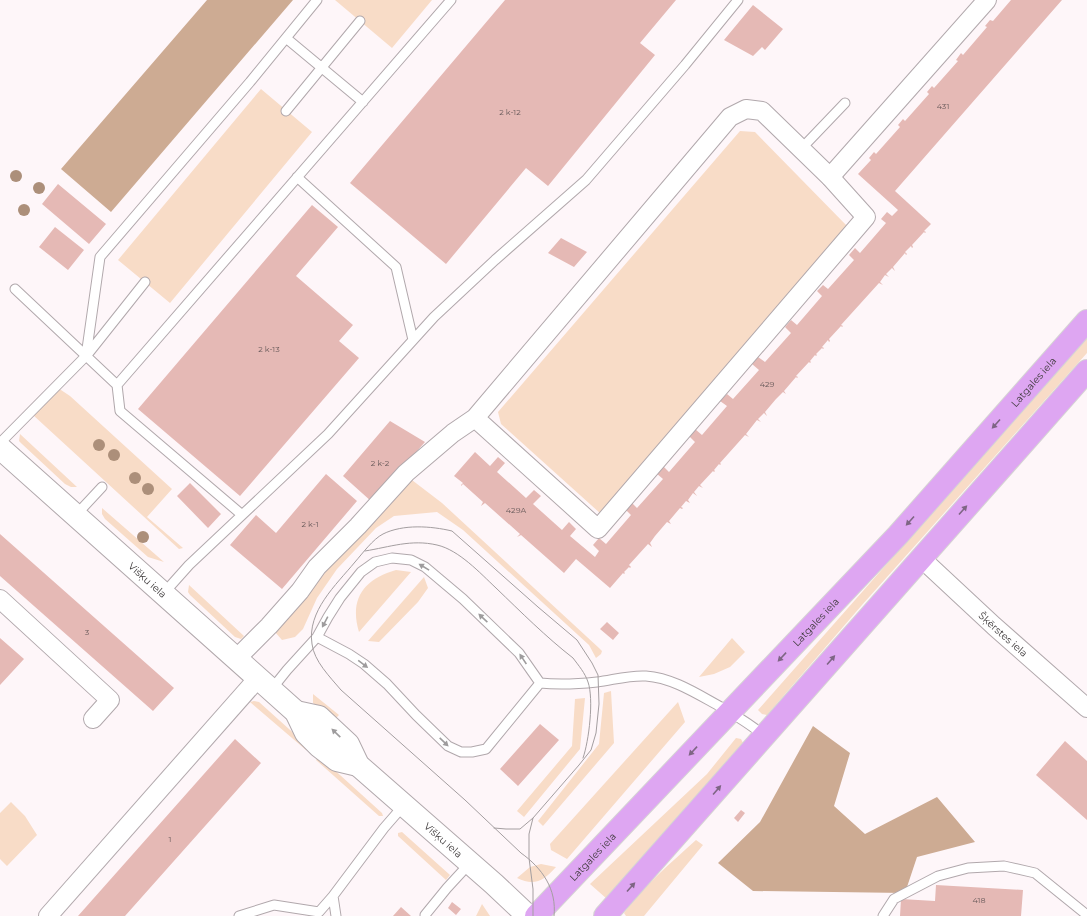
<svg xmlns="http://www.w3.org/2000/svg" width="1087" height="916" font-family="Montserrat,sans-serif">
	<style>
		.green { fill: #f8dcc7 }
		.forest { fill: #cdab93 }
		.building { fill: #e5b9b5 }
		.lines { fill: none; stroke-linecap: round; stroke-linejoin: round }
		.service-casing { stroke: #b1a8ac; stroke-width: 11 }
		.minor-casing { stroke: #b1a8ac; stroke-width: 20 }
		.tertiary-casing { stroke: #b1a8ac; stroke-width: 24 }
		.trunk-casing { stroke: #d5d4d4; stroke-width: 24 }
		.service { stroke: #fff; stroke-width: 9 }
		.minor { stroke: #fff; stroke-width: 18 }
		.tertiary { stroke: #fff; stroke-width: 22 }
		.trunk { stroke: #dea6f2; stroke-width: 22 }
		.tram { stroke: #a49ea0; stroke-width: 1 }
		.tree { fill: #ac8f7a }
		.oneway { fill: #7e6584 }
		.oneway2 { fill: #9e9c9d }
		.labels { text-anchor: middle; stroke-width: 3.5; stroke-linejoin: round; paint-order: stroke }
		.number-label { font-size: 8px; fill: #685a5a }
		.street-label { font-size: 10px; fill: #3e3a3b; stroke: #fff }
	</style>
	<rect width="100%" height="100%" fill="#fef6f9"/>
	<path class="green" d="M335 0H432L392 48Z
		M261 89 312 132 170 303 118 260Z
		M740 131 755 132 848 227 601 514 501 424 498 412Z
		M1087 337V353L862 605 767 715 762 714 758 710Z
		M58 388 70 396 172 489 147 517 183 548 179 549 33 415Z
		M20 434 77 487H71L65 484 22 444 19 441Z
		M408 477 442 503 599 648 602 651 601 654 596 658 589 645 463 530 437 512 394 516 376 528 337 569 317 598 303 629 295 637 282 640 275 632 331 561Z
		M102 508 164 562 148 557 105 519 102 514Z
		M396 570 411 572 359 632C349 599 364 579 396 570Z
		M424 577 428 588 418 602 379 642 368 641Z
		M189 585 244 636 241 639 235 637 190 595 188 592Z
		M732 638 745 652 730 667 714 674 699 677Z
		M611 691 614 743 543 826 538 821 599 744 604 693Z
		M313 694 339 715 334 720 313 703Z
		M585 698 580 749 524 817 517 811 572 746 575 699Z
		M254 701 259 702 309 747 306 750 250 702Z
		M678 702 685 722 567 859 551 850 550 844Z
		M736 738 741 739 743 743 607 899 590 884 707 774Z
		M319 756 382 813 383 816H379L316 760Z
		M11 802 25 816 37 835 7 866 0 859V813Z
		M402 832 450 875 446 880 398 836V833Z
		M696 840 703 845 644 916H626L624 913C644 885 671 863 696 840Z
		M541 864 556 867C544 880 535 887 517 878L530 867Z
		M482 904 490 916H476Z"/>
	<path class="forest" d="M207 0H293L111 212 61 169Z
		M813 726 850 753 834 806 865 834 937 797 975 842 917 857 905 893 753 891 718 863 760 822Z"/>
	<path class="building" d="M505 0H676L640 43 655 55 548 186 526 168 446 264 350 183Z
		M1011 0H1062L895 191 931 224 924 231 926 232 925 233 924 232 912 245 913 247 912 248 911 246 905 252 907 254 906 255 905 253 893 267 895 271 892 268 886 274 889 277 885 275 880 282 883 285 879 283 841 325 843 326 842 327 841 326 829 339 830 341 829 342 828 340 822 347 824 348 823 349 822 348 816 354 817 355 816 356 815 355 810 361 811 362 810 363 809 362 796 376 798 377 797 378 796 377 784 391 786 394 783 392 776 399 765 412 767 416 764 413 758 419 761 422 757 420 746 434 749 437 745 435 720 463 721 464 720 465 719 464 714 470 715 471 714 472 713 471 700 485 703 488 699 486 694 492 697 496 693 493 688 500 690 503 686 501 681 507 683 508 682 509 680 508 669 521 671 524 667 522 655 536 650 543 652 547 648 544 629 565 631 567 630 568 629 567 624 572 625 573 624 574 623 573 610 588 576 559 564 573 521 535 517 537 520 534 485 503 481 506 483 502 463 484 461 486V485L463 483 454 476 475 452 490 466 498 457 505 463 497 472 526 498 534 490 541 496 533 504 562 530 569 522 576 529 570 536 595 557 599 551 593 545 599 538 606 544 631 515 625 509 631 502 637 508 663 479 656 473 663 466 669 472 695 442 689 436 695 429 702 435 727 406 720 401 727 394 733 399 759 370 752 364 758 357 765 362 791 333 785 327 791 320 797 325 822 296 817 291 823 285 828 289 854 260 849 255 855 248 860 253 886 223 881 219 887 212 892 216 898 210 858 174 871 160 869 158 874 152 876 154 900 127 898 125 903 119 905 121 929 94 927 92 932 86 934 88 958 61 956 60 961 53 963 55 987 27 985 26 990 20 993 21Z
		M753 5 783 29 765 50 762 47 753 56 724 40Z
		M58 184 106 224 89 244 42 204Z
		M312 205 338 227 296 276 353 325 339 341 359 358 240 496 138 409Z
		M55 227 84 250 68 270 39 247Z
		M561 238 587 252 574 267 548 253Z
		M390 421 425 442 372 502 343 476Z
		M326 474 357 501 282 589 230 545 256 515 276 533Z
		M190 483 221 514 208 528 177 496Z
		M0 534 174 688 153 711 0 576Z
		M607 622 619 633 613 640 600 629Z
		M0 638 24 659 0 685Z
		M540 724 559 740 518 786 500 769Z
		M235 739 261 763 125 916H78Z
		M1065 741 1087 761V820L1036 775Z
		M741 810 745 813 738 822 734 818Z
		M936 885 1023 890 1021 916H900L901 899 935 901Z
		M452 902 461 909 456 915 448 908Z
		M401 907 411 916H393Z"/>
	<g class="lines">
		<g class="service-casing">
			<path id="service" d="M286 38 363 102
				M286 111 360 21
				M801 149 845 103
				M297 177 396 267 413 340
				M15 289 117 385 120 411 241 514
				M87 355 145 282
				M117 385 451 0
				M0 443 86 356 100 257 250 82 317 0
				M75 516 102 487
				M164 593 189 565 328 434 434 317 495 260 586 180 685 65 738 0
				M317 637 349 654 364 664 387 684 416 715 448 746 461 752H472L486 749 540 683
				M271 690 287 670 317 637 328 617 340 598 361 572 375 562 392 558 411 560 425 567 463 599 519 653 540 683C559 685 578 684 597 682 613 680 629 675 646 676 673 678 697 694 721 707 736 716 751 724 764 736
				M425 915 447 888 470 863
				M239 916 274 905 319 912 333 896
				M336 916 333 896 384 828 404 805
				M883 916 894 899 938 876 968 868 1004 866 1035 873 1087 915"/>
		</g>
		<g class="minor-casing">
			<g id="minor">
				<path d="M830 177 987 0"/>
				<path id="s1" d="M921 558 994 626 1087 708"/>
				<path d="M0 599 110 700 93 719"/>
				<path d="M236 659 269 626 300 591 317 567 358 526 406 473 453 433 475 418 730 117 746 109 762 111 830 177 866 217 598 529 475 418"/>
				<path d="M48 916 258 678"/>
			</g>
		</g>
		<g class="tertiary-casing">
			<g id="tertiary">
				<path id="s2" d="M0 448 296 712 306 733 319 746 337 760 358 765"/>
				<path id="s3" d="M296 712 319 717 348 744 358 765 494 884 528 916"/>
			</g>
		</g>
		<g class="trunk-casing">
			<g id="trunk">
				<path id="s4" d="M536 916 898 535 1087 321"/>
				<path d="M605 916 1087 371"/>
			</g>
		</g>
		<use href="#service" class="service"/>
		<use href="#minor" class="minor"/>
		<use href="#tertiary" class="tertiary"/>
		<use href="#trunk" class="trunk"/>
		<path class="tram" d="M365 551C390 547 411 539 437 545 459 550 480 573 496 588 521 612 546 637 573 658 579 666 585 673 588 682 594 699 589 741 583 758
			M494 828 506 829H520L533 818
			M533 916V889L529 858V834L533 818 579 765 591 750 596 733 599 704 598 675 592 663 577 640 538 607 452 531C431 526 403 524 383 534 373 539 362 554 355 562 336 585 307 611 312 644 314 661 330 677 341 690L465 800 521 853C542 868 557 889 554 916"/>
	</g>
	<g class="tree">
		<circle cx="16" cy="176" r="6"/>
		<circle cx="39" cy="188" r="6"/>
		<circle cx="24" cy="210" r="6"/>
		<circle cx="99" cy="445" r="6"/>
		<circle cx="114" cy="455" r="6"/>
		<circle cx="135" cy="478" r="6"/>
		<circle cx="148" cy="489" r="6"/>
		<circle cx="143" cy="537" r="6"/>
	</g>
	<defs><path id="oneway-solid" d="M-6-.8H1V-3.2L6.5 0L1 3.2V.8H-6Z"/></defs>
	<g class="oneway">
		<use href="#oneway-solid" transform="translate(996 424) rotate(132)"/>
		<use href="#oneway-solid" transform="translate(963 510) rotate(-48)"/>
		<use href="#oneway-solid" transform="translate(910 521) rotate(132)"/>
		<use href="#oneway-solid" transform="translate(782 657) rotate(133)"/>
		<use href="#oneway-solid" transform="translate(831 660) rotate(-49)"/>
		<use href="#oneway-solid" transform="translate(693 751) rotate(133)"/>
		<use href="#oneway-solid" transform="translate(717 790) rotate(-49)"/>
		<use href="#oneway-solid" transform="translate(631 887) rotate(-48)"/>
	</g>
	<g class="oneway2">
		<use href="#oneway-solid" transform="translate(424 567) rotate(-149)"/>
		<use href="#oneway-solid" transform="translate(483 618) rotate(-137)"/>
		<use href="#oneway-solid" transform="translate(325 622) rotate(118)"/>
		<use href="#oneway-solid" transform="translate(523 659) rotate(-124)"/>
		<use href="#oneway-solid" transform="translate(363 664) rotate(37)"/>
		<use href="#oneway-solid" transform="translate(336 733) rotate(-136)"/>
		<use href="#oneway-solid" transform="translate(444 742) rotate(44)"/>
	</g>
	<g class="labels">
		<g class="number-label">
			<text x="943" y="109">431</text>
			<text x="510" y="115">2 k-12</text>
			<text x="269" y="352">2 k-13</text>
			<text x="767" y="387">429</text>
			<text x="380" y="466">2 k-2</text>
			<text x="516" y="513">429A</text>
			<text x="310" y="527">2 k-1</text>
			<text x="87" y="635">3</text>
			<text x="170" y="842">1</text>
			<text x="979" y="903">418</text>
		</g>
		<g class="street-label">
			<text dy="4" stroke="none"><textPath href="#s4" startOffset="730">Latgales iela</textPath></text>
			<text dy="4" stroke="none"><textPath href="#s2" startOffset="198">Višķu iela</textPath></text>
			<text dy="4" stroke="none"><textPath href="#s4" startOffset="406">Latgales iela</textPath></text>
			<text dy="4" stroke="none"><textPath href="#s1" startOffset="112">Šķērstes iela</textPath></text>
			<text dy="4" stroke="none"><textPath href="#s3" startOffset="200">Višķu iela</textPath></text>
			<text dy="4" stroke="none"><textPath href="#s4" startOffset="82">Latgales iela</textPath></text>
		</g>
	</g>
</svg>
